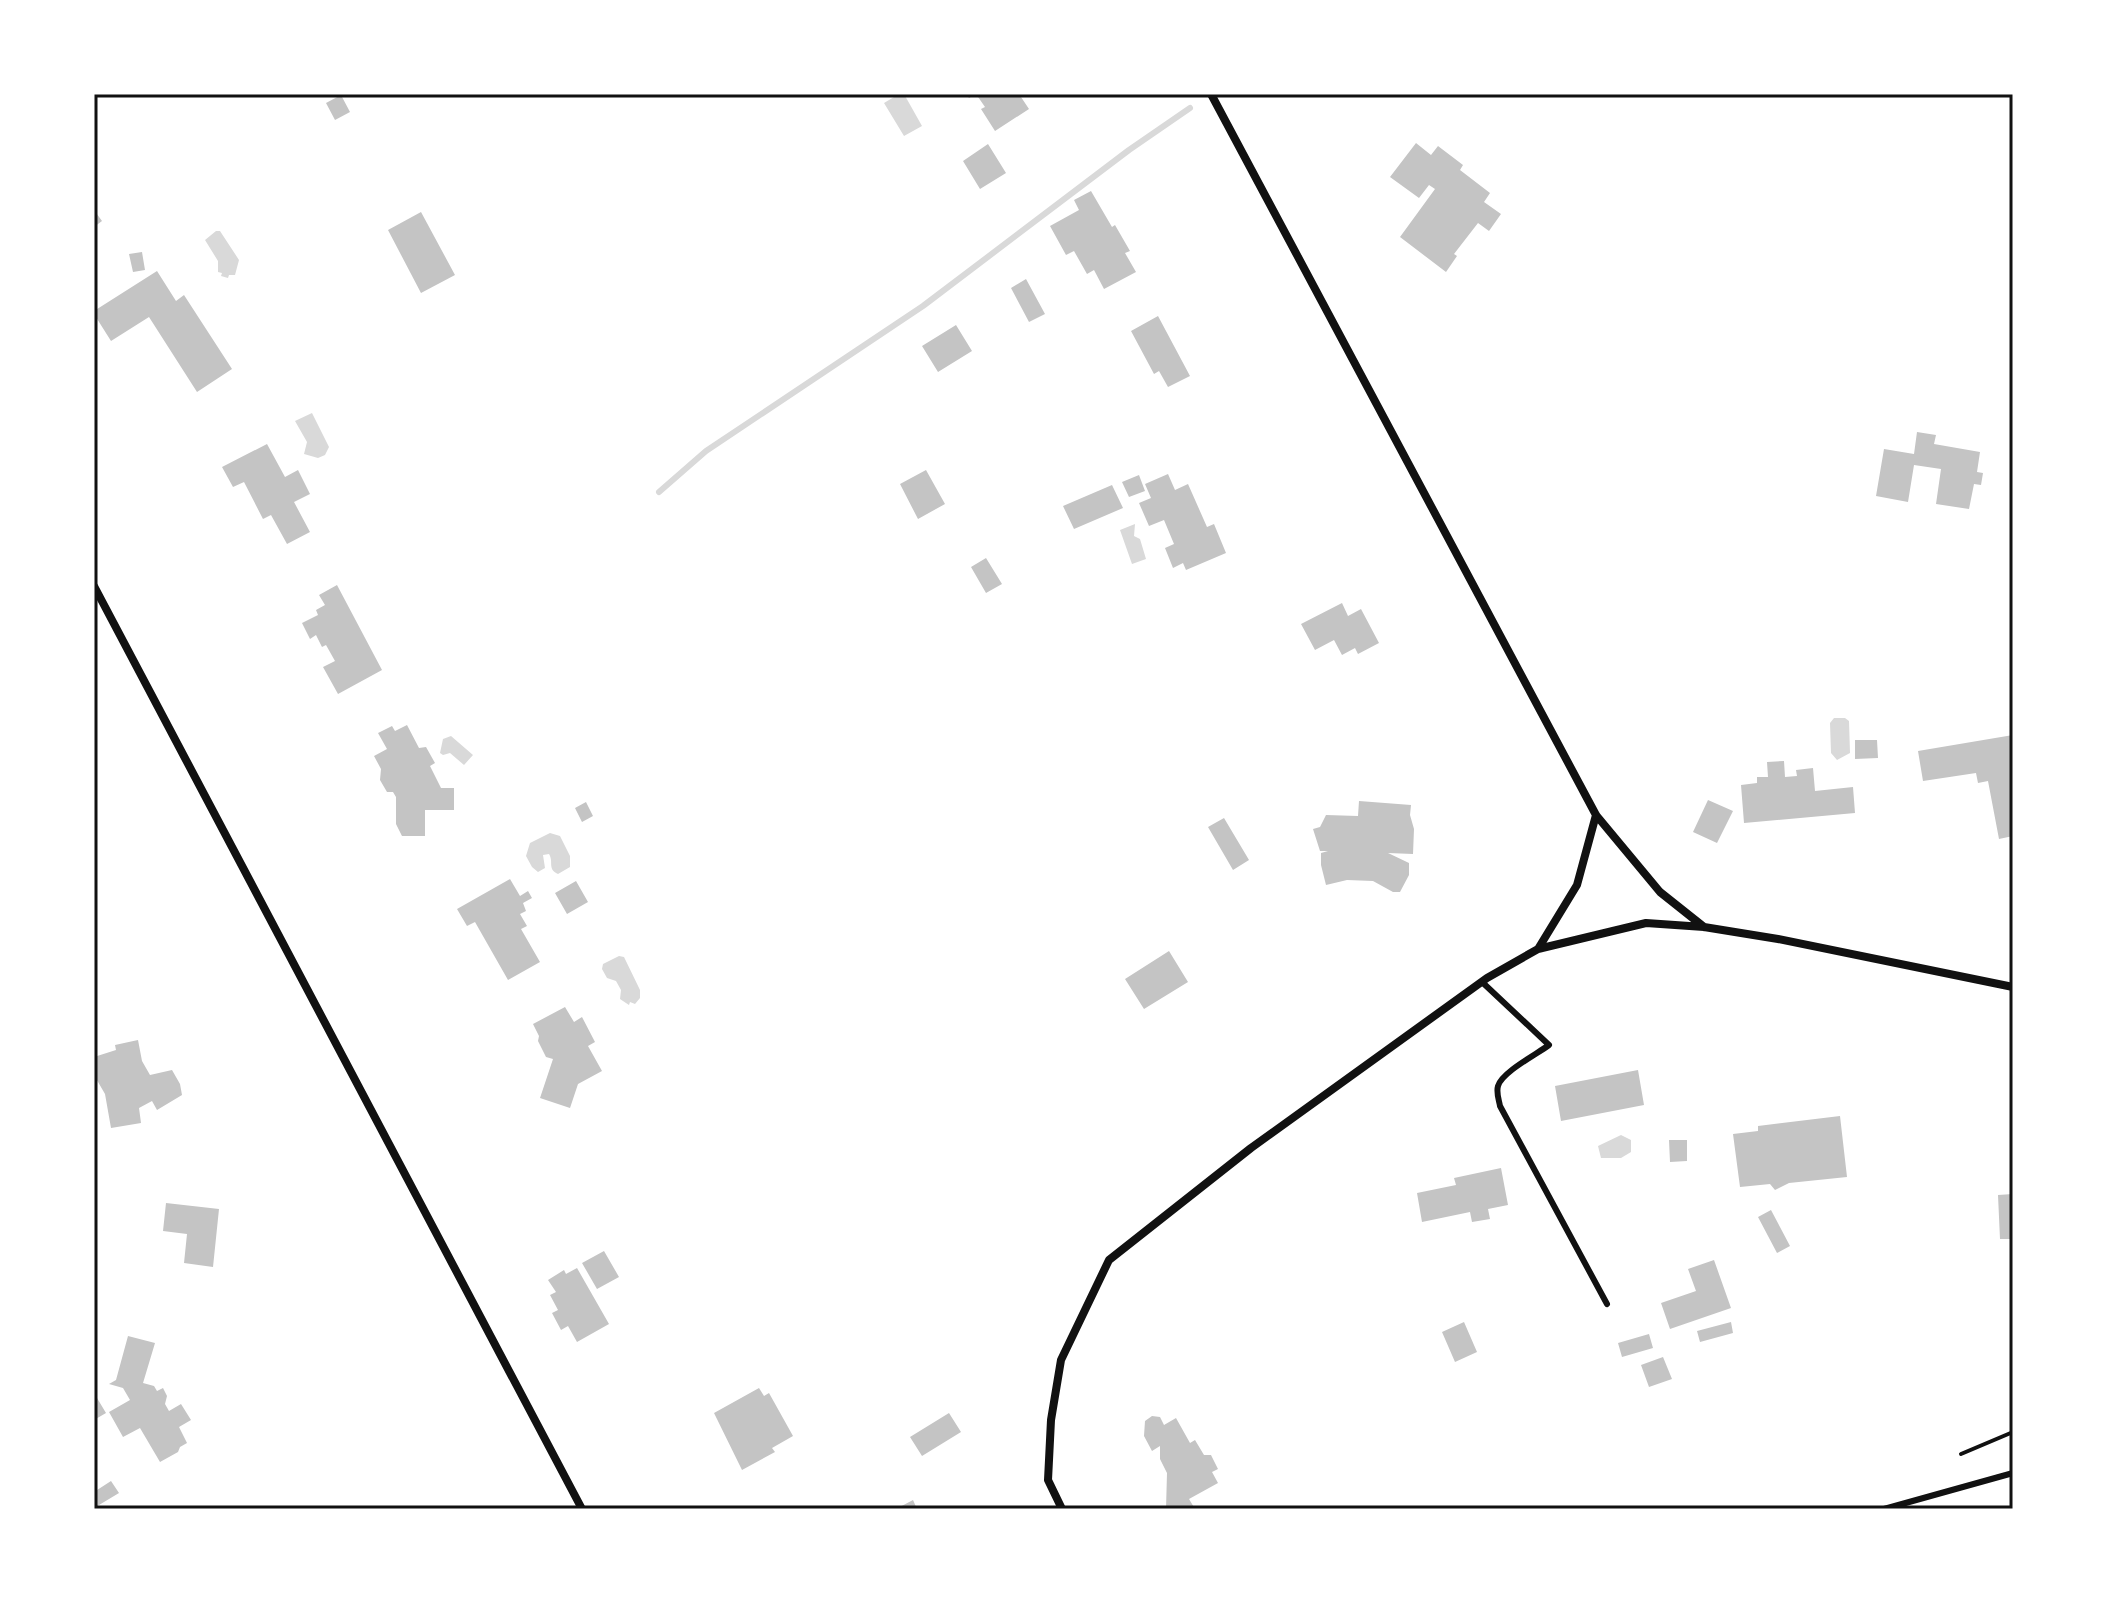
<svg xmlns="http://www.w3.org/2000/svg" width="2107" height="1603" font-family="Inter,sans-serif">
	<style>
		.water { fill: #d9d9d9 }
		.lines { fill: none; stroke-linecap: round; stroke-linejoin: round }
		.stream { stroke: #d9d9d9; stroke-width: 6 }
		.building { fill: #c4c4c4 }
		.path { stroke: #111; stroke-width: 4 }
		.service { stroke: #111; stroke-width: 6 }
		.minor { stroke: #111; stroke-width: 8 }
		.neatline { fill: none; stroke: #111; stroke-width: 3 }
	</style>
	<rect width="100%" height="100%" fill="#fff"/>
	<path class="water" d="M899 94H904L922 126 904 136 884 103Z
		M216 231H220L239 260 235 275H229L228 278 221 276 222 273 218 272V261L205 240Z
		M312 413 329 447 325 455 318 458 304 454 307 442 295 421Z
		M1135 524 1134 536 1140 539 1146 559 1132 564 1120 530Z
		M1834 718H1845L1849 721 1850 753 1837 760 1831 753 1830 723Z
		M451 736 473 755 464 765 450 753 443 755 440 753 443 739Z
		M550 833 560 836 570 856V867L558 874C547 869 554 862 549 854L543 855 545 868 538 872 532 867 526 856 530 843Z
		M619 956 624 957 640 990V998L635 1004 630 1002 629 1005 620 999 621 990 616 981 607 978 602 969 603 964Z
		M1621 1135 1631 1140V1152L1621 1158H1601L1598 1146Z"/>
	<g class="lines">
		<path class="stream" d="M659 492 706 451 923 306 1129 150 1190 108"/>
	</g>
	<path class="building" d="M966 94H1019L1029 109 995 131 981 109 985 107 976 94 969 98Z
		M341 95 350 112 335 120 326 103Z
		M1416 143 1431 155 1438 146 1463 165 1460 170 1490 193 1484 202 1501 214 1489 231 1478 223 1454 254 1457 256 1446 272 1400 237 1435 189 1429 185 1419 198 1390 177Z
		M988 144 1006 173 980 189 963 161Z
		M1091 191 1112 227 1115 225 1130 251 1125 253 1136 272 1104 289 1094 270 1087 274 1074 251 1066 255 1050 226 1079 210 1074 200Z
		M94 210 102 221 94 227Z
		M421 212 455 275 421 293 388 230Z
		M142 252 145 270 133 272 129 254Z
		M157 271 176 301 184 295 232 369 197 392 149 317 111 341 94 314V311Z
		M1026 279 1045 314 1029 322 1011 288Z
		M1158 316 1190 376 1168 387 1159 371 1154 374 1131 331Z
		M956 325 972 351 938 372 922 346Z
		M1917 432 1936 435 1934 444 1980 452 1977 472 1983 473 1981 485 1974 484 1969 509 1936 504 1941 469 1914 465 1908 502 1876 496 1884 449 1914 454Z
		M267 444 285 477 298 470 310 494 294 502 310 532 287 544 271 515 263 519 244 482 233 487 222 467Z
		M926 470 945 504 918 519 900 484Z
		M1168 474 1175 490 1188 484 1207 527 1214 524 1226 553 1186 570 1183 563 1173 568 1165 548 1174 544 1164 520 1149 526 1139 503 1151 498 1145 484Z
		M1139 475 1145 491 1129 497 1122 482Z
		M1112 485 1123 508 1074 529 1063 506Z
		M986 558 1002 584 986 593 971 567Z
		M337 585 382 670 338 694 323 667 335 661 326 645 322 647 316 635 310 639 302 623 318 615 316 610 325 605 319 595Z
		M1342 603 1348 616 1361 609 1379 643 1358 654 1355 648 1342 655 1334 640 1315 650 1301 624Z
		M407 725 419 748 426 747 435 763 430 766 441 788H454V810H425V836H402L396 824V797L393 792H387L380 780 381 769 374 756 387 749 378 733 392 726 395 731Z
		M2013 735V836L1999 839 1988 781 1978 783 1976 773 1923 781 1918 751Z
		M1855 740H1877L1878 758 1855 759Z
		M1784 761 1785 777 1797 776 1796 770 1813 768 1815 791 1853 787 1855 813 1744 823 1741 785 1757 783V777H1768L1767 762Z
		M1708 800 1733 811 1717 843 1693 832Z
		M1359 801 1411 805 1410 815 1414 829 1413 854 1388 853 1409 863V875L1400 892H1393L1373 881 1347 880 1326 885 1321 865V853L1328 851H1320L1313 829 1320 827 1326 815 1358 816Z
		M586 802 593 816 582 822 575 808Z
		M1224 818 1249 860 1233 870 1208 827Z
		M510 879 520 896 528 891 532 898 523 903 526 911 520 914 527 926 521 929 540 962 508 980 475 922 467 926 457 909Z
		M576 881 588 902 567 914 555 893Z
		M1169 951 1188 982 1144 1009 1125 979Z
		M565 1007 574 1022 582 1017 595 1042 588 1046 602 1071 578 1084 570 1108 540 1098 553 1059 546 1057 538 1041 539 1036 533 1024Z
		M138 1040 142 1061 150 1075 172 1070 180 1084 182 1095 157 1110 152 1101 139 1108 141 1123 111 1128 105 1094 94 1075V1057L116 1050 115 1045Z
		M1638 1070 1644 1105 1561 1121 1555 1086Z
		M1840 1116 1847 1177 1789 1183 1775 1190 1770 1184 1740 1187 1733 1134 1758 1131V1126Z
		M1669 1140H1687V1161L1670 1162Z
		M1501 1168 1508 1205 1488 1209 1490 1219 1472 1222 1470 1212 1422 1222 1417 1193 1456 1185 1454 1178Z
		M2013 1194V1239H2000L1998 1195Z
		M166 1203 219 1209 213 1267 184 1263 187 1234 163 1231Z
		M1771 1210 1790 1246 1777 1253 1758 1217Z
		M604 1251 619 1277 597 1289 582 1263Z
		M1714 1260 1731 1308 1670 1329 1661 1303 1696 1291 1688 1269Z
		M577 1268 609 1324 577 1342 568 1326 561 1330 552 1313 558 1310 550 1295 556 1292 548 1280 564 1270 566 1274Z
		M1464 1322 1477 1352 1455 1362 1442 1332Z
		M1731 1322 1733 1333 1700 1342 1697 1331Z
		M1649 1334 1653 1348 1622 1357 1618 1343Z
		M128 1336 155 1343 143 1383 154 1386 157 1391 163 1388 167 1396 165 1404 169 1411 181 1404 191 1420 179 1427 187 1443 180 1447 178 1452 160 1462 140 1428 123 1437 109 1412 130 1400 123 1388 109 1384 116 1380Z
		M1663 1357 1672 1379 1649 1387 1641 1365Z
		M759 1388 764 1396 769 1393 793 1436 772 1448 775 1452 742 1470 714 1413Z
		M97 1398 106 1413 94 1420V1399Z
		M949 1413 961 1432 922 1456 910 1437Z
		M1152 1416 1160 1417 1164 1425 1176 1418 1190 1443 1195 1440 1204 1455H1211L1218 1469 1212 1472 1218 1483 1189 1499 1195 1509H1166L1167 1473 1160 1459V1446L1152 1451 1144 1436 1145 1421Z
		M111 1481 119 1493 94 1508V1492Z
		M913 1500 917 1509H896Z"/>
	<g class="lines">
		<path class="path" d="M1961 1454 2013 1432"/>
		<path class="service" d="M1482 982 1549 1045C1537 1054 1502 1072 1498 1086 1496 1093 1499 1100 1500 1106L1607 1304
			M1884 1509 2013 1473"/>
		<path class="minor" d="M1211 94 1596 815 1660 892 1704 927
			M94 586 582 1509
			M1538 949 1577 885 1596 815
			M1062 1509 1048 1480 1051 1420 1061 1360 1109 1260 1251 1148 1487 978 1538 949 1646 923 1704 927 1778 939 2013 987"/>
	</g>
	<rect width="2107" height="1603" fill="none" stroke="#ffffff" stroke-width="192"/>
	<rect x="96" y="96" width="1915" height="1411" class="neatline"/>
</svg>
